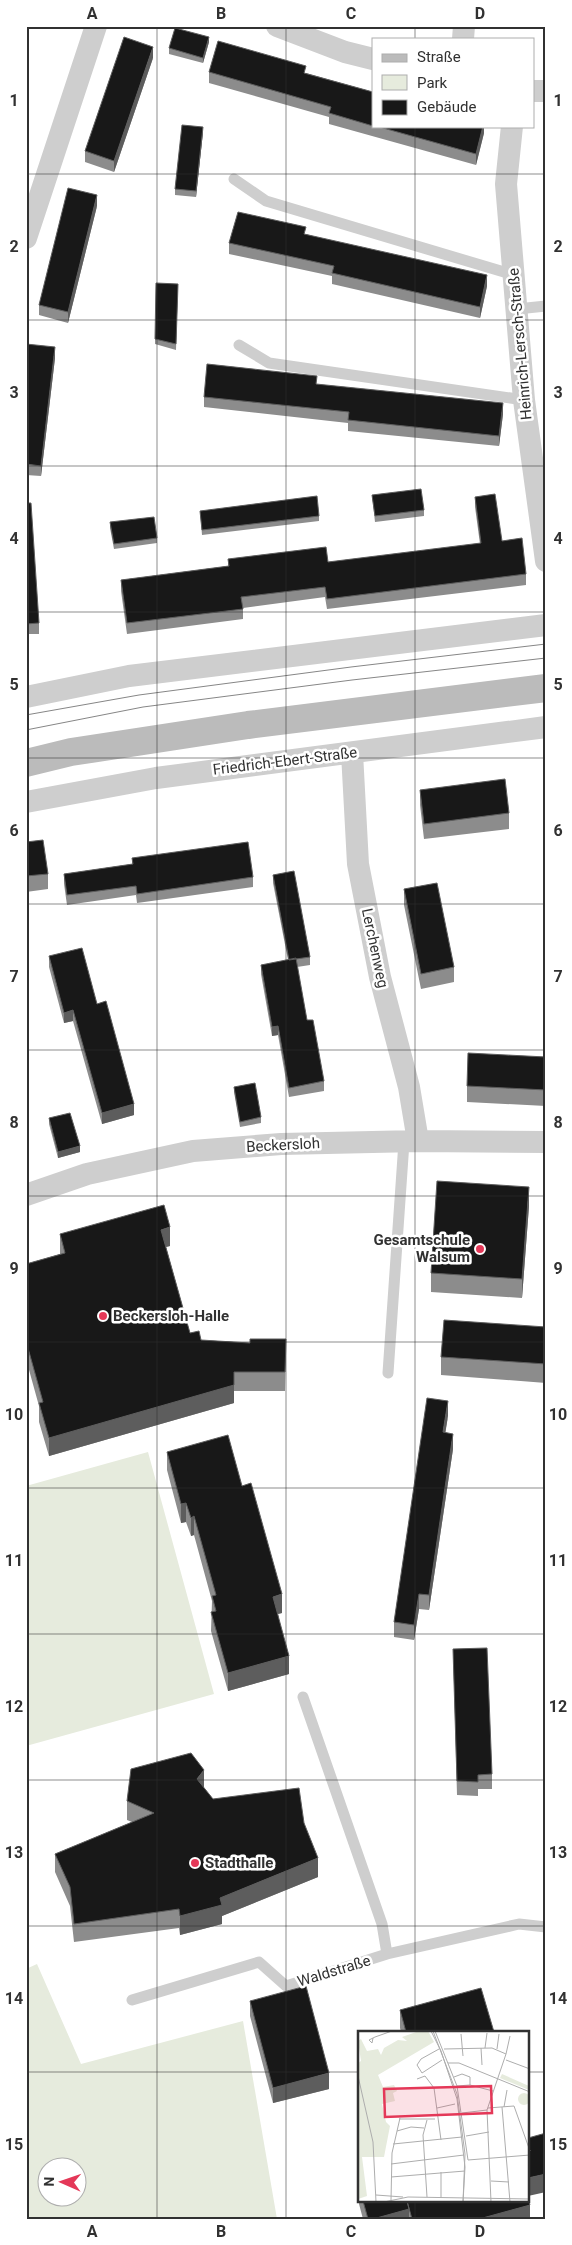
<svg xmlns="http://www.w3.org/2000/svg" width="572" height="2245" font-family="Roboto,sans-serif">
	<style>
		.green { fill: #e6ebdd; fill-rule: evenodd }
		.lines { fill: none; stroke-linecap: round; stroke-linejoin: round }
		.service { stroke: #cecece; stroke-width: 11 }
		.minor { stroke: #cecece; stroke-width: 22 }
		.secondary { stroke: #bbb; stroke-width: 28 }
		.tram { stroke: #868686; stroke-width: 1 }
		.wall { fill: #8c8c8c }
		.shaded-wall { fill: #5d5d5d }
		.building { fill: #181818; stroke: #5d5d5d }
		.grid { fill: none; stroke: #313131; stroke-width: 1; stroke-opacity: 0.55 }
		.poi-dot { fill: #e43858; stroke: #fff; stroke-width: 2 }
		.labels { text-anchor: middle; stroke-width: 5; stroke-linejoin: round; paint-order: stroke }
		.street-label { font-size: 15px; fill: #313131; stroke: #fff }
		.poi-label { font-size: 15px; font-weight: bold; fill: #313131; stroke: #fff; text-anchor: start }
		.inset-road { fill: none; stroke: #adadad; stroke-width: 1 }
		.view { fill: #e43858; fill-opacity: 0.15; stroke: #e43858; stroke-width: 2.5 }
		.inset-edge { fill: none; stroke: #313131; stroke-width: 2.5 }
		.neatline { fill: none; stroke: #313131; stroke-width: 2 }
		.grid-label { font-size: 16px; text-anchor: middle; font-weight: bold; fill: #313131 }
	</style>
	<rect width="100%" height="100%" fill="#fff"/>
	<path class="green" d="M148 1452 214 1694 26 1746V1486Z
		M37 1964 81 2064 243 2021 277 2219H26V1969ZM48 2168H78V2198H48Z"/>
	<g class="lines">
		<path class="service" d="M234 179 266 201 514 275
			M517 309 546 306
			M239 345 269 363 524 400
			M388 1373 404 1142
			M303 1697 382 1924 387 1954
			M132 2000 259 1962 286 1986 387 1954 519 1924 546 1927"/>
		<path class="minor" d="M277 26 345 52 373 59
			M463 39 464 26
			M533 91H546
			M512 126 506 184 524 400 546 561
			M26 238 96 26
			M26 697 129 676 546 625
			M352 753 358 864 380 977 409 1087 418 1141
			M26 802 156 778 546 727
			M26 1195 87 1174 193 1151 281 1144 418 1141 546 1142"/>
		<path class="secondary" d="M26 763 71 752 248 725 546 688"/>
		<path class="tram" d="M26 715 139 695 351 667 546 644
			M26 730 143 707 352 680 546 658"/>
	</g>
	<path class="wall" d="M209 42 203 63 169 54V48Z
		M153 58 114 172 85 162V151Z
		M209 72 306 73 373 92V126H484V133L476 165 329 124V117L209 83Z
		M203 132 196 197 175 195V189Z
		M97 206 68 323 39 315V305Z
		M306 234 487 286 480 318 332 284V276L229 254V243Z
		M178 284 176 350 155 344V339Z
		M26 344 55 358 41 476 26 475Z
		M204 397 503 414 499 446 348 431V423L204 407Z
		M372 495 424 510V516L375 522Z
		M475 497 502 541 526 574V585L327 609 325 597 243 608V619L127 634 121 591V580L228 566V559L328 562 480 544 475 507Z
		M26 503 39 623V634H26Z
		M200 511 319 516V521L202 535Z
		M110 522 157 538V543L114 549 110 528Z
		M420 790 509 813V829L424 839 420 805Z
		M26 842 48 874V889L26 892Z
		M132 858 253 877V887L137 903 136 895 67 905 64 884V874L132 864Z
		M273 875 310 957V965L297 967 307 1020 324 1081V1091L289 1097 278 1035 272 1036 261 974V965L288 960 273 883Z
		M404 889 454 967V982L421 989 404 905Z
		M49 956 134 1115 102 1124 73 1021 64 1023 49 967Z
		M546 1057V1106L467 1102V1086Z
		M234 1087 261 1117V1123L240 1127 234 1092Z
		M49 1118 80 1152 58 1158 49 1124Z
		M529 1206 522 1298 431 1292V1273Z
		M60 1234 170 1246 166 1247 190 1333 201 1340 250 1343 286 1339 285 1391H234V1403L49 1456 39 1422V1406L26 1359V1264L60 1254Z
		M546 1327V1383L441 1375V1357Z
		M448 1416 445 1433 453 1449 429 1610 419 1609 414 1640 394 1637V1622Z
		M167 1452 242 1486 282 1613 278 1614 289 1674 228 1691 211 1631 212 1601 194 1535 191 1536 186 1522 181 1523 167 1470Z
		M453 1649 492 1774V1789H478V1796L457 1795Z
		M204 1788 213 1799 304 1823 318 1877 222 1916V1924L180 1935 179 1928 74 1942 70 1906 55 1872V1854L132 1822 127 1820V1801Z
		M250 2001 329 2089 273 2103 250 2016Z
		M400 2010 494 2032H401L400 2028Z
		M359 2186 360 2201H528L530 2219H363L359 2204Z"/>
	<path class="shaded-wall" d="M209 37V42L203 63V58Z
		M153 47V58L114 172V161Z
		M483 126H484V133L476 165V154Z
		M203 127V132L196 197V191Z
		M97 195V206L68 323V312Z
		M487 275V286L480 318V307Z
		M55 347V358L41 476V466Z
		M503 403V414L499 446V436Z
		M73 1010V1021L64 1023V1013Z
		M278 1026V1035L272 1036V1027Z
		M134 1104V1115L102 1124V1113Z
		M80 1146V1152L58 1158V1152Z
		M529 1187V1206L522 1298V1279Z
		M170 1227V1246L161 1248V1230Z
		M234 1372V1403L49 1456V1438Z
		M448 1401V1416L443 1448V1432Z
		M453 1434V1449L429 1610V1595Z
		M186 1503V1522L181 1523V1504Z
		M194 1516V1535L191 1536V1518Z
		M282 1594V1613L273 1615V1597Z
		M419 1594V1609L414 1640V1625Z
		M289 1656V1674L228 1691V1673Z
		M204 1770V1789L197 1779Z
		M318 1858V1877L222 1916V1924L180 1935V1916L220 1898Z
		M329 2073V2089L273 2103V2088Z
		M546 2174V2192L528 2196V2178Z
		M530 2205V2219H479Z
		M409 2209V2219H373Z"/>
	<path class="building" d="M175 28 209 37 203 58 169 48Z
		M124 37 153 47 114 161 85 151Z
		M218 41 306 66 304 73 373 92V126L329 113 331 107 209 72Z
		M182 125 203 127 196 191 175 189Z
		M376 126H483L476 154Z
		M68 188 97 195 68 312 39 305Z
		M238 212 306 227 304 234 487 275 480 307 332 273 334 266 229 243Z
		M156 283 178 284 176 344 155 339Z
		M26 344 55 347 41 466 26 464Z
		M207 364 317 376 316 384 503 403 499 436 348 420 349 412 204 397Z
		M421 489 424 510 375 516 372 495Z
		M495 494 502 541 522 538 526 574 327 599 325 587 241 597 243 609 127 623 121 580 229 566 228 559 326 547 328 562 481 543 475 497Z
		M317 496 319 516 202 530 200 511Z
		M26 503H31L39 623 26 624Z
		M154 517 157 538 114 544 110 522Z
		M505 779 509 813 424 824 420 790Z
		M43 840 48 874 26 876V842Z
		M248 842 253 877 137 894 136 886 67 895 64 874 133 864 132 858Z
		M294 871 310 957 289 960 273 875Z
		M437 883 454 967 421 974 404 889Z
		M82 948 97 1004 106 1001 134 1104 102 1113 73 1010 64 1013 49 956Z
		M296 958 307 1020H313L324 1081 289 1088 278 1026 272 1027 261 965Z
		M468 1053 546 1057V1090L467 1086Z
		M255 1083 261 1117 240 1122 234 1087Z
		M70 1113 80 1146 58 1152 49 1118Z
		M437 1181 529 1187 522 1279 431 1273Z
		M164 1205 170 1227 161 1230 190 1333 199 1331 201 1340 250 1343V1339H286L285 1372H234V1385L49 1438 39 1403 43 1402 26 1341V1264L65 1253 60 1234Z
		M444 1320 546 1327V1364L441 1357Z
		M427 1398 448 1401 443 1432 453 1434 429 1595 419 1594 414 1625 394 1622Z
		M228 1435 242 1486 251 1483 282 1594 273 1597 289 1656 228 1673 211 1612 216 1611 212 1596 216 1595 194 1516 191 1518 186 1503 181 1504 167 1452Z
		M487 1648 492 1774 478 1775V1782L457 1781 453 1649Z
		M191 1753 204 1770 197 1779 213 1799 299 1788 304 1823 318 1858 220 1898 222 1905 180 1916 179 1909 74 1924 70 1887 55 1854 154 1813 127 1801 131 1769Z
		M306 1986 329 2073 273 2088 250 2001Z
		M481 1988 494 2032H406L400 2010Z
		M546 2133V2174L528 2178V2138Z
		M528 2200 530 2205 479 2219H412L407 2201H528Z
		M363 2201H407L409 2209 373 2219H368Z"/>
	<path class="grid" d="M157 26V2219M286 26V2219M415 26V39M415 126V2032M26 174H546M26 320H546M26 466H546M26 612H546M26 758H546M26 904H546M26 1050H546M26 1196H546M26 1342H546M26 1488H546M26 1634H546M26 1780H546M26 1926H546M26 2072H360M528 2072H546M415 2201V2219"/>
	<g class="poi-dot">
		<circle cx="480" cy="1249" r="5"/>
		<circle cx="103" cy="1316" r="5"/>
		<circle cx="195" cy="1863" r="5"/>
	</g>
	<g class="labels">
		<g class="street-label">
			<text transform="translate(520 344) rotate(-95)" y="5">Heinrich-Lersch-Straße</text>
			<text transform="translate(285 761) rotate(-7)" y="5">Friedrich-Ebert-Straße</text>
			<text transform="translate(375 948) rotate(78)" y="5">Lerchenweg</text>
			<text transform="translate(283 1145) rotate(-3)" y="5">Beckersloh</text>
			<text transform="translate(334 1971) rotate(-17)" y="5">Waldstraße</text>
		</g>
		<g class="poi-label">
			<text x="470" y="1245" text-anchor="end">Gesamtschule<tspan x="470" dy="17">Walsum</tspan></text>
			<text x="113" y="1321">Beckersloh-Halle</text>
			<text x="205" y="1868">Stadthalle</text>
		</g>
	</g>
	<g transform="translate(358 2031)">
		<rect width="171" height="171" fill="#fff"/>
		<path d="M61 0H70L76 11 20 44 25 56 36 54 39 60 35 62 37 70 24 73 28 91 32 95 26 126H4L9 165 0 168V32L3 30 0 10 3 8 9 20 20 18 23 24 26 17 40 9 49 10 44 6ZM144 43 171 55V59L142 47ZM160 68a6 6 0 1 1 12 0a6 6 0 1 1-12 0Z" fill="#e6ebdd"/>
		<path class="inset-road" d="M73 0 83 20 99 68 107 136 105 171M75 0 99 63 107 123 105 171M77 0 99 55 110 129M103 3 105 25M15 7 14 12 11 9 17 6 34 0M123 17 124 34M127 17 129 2M81 18 63 28 59 34 64 42 84 29M86 18 134 17 148 23 129 79 133 171M139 18 141 3M148 23 152 5M148 29 172 38M90 32H101L172 61M0 45 15 111 18 171M96 46 104 43 112 46V54M59 48 67 45 76 57 83 109M99 55 112 54 135 60M144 76 152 171M146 76 149 59M79 77 97 73M130 77 156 75 172 120M104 82 129 79M41 88H77M69 89 65 104 69 166M39 100 53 96 66 97M108 105 131 101M35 113 104 106M110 129 172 124M33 133 106 124M33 146 107 140M133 150 151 151M18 164 45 166M83 166V141M33 169 34 122 42 87M26 171 50 166 172 168"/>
		<path class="view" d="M133 55 134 82 27 86 26 58Z"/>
		<rect width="171" height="171" class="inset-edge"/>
	</g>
	<rect width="572" height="2245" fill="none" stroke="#ffffff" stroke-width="55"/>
	<rect x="372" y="38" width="162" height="90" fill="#ffffff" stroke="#adadad"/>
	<rect x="382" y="54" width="25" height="8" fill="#bbbbbb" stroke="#adadad"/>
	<text x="417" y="62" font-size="15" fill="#313131">Straße</text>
	<rect x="382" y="75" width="25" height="15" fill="#e6ebdd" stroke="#adadad"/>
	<text x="417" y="88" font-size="15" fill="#313131">Park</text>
	<rect x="382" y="100" width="25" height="15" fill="#181818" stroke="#adadad"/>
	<text x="417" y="112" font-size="15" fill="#313131">Gebäude</text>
	<g transform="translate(62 2182) rotate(272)"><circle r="24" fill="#ffffff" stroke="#adadad"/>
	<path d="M0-4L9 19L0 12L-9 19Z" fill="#e43858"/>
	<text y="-8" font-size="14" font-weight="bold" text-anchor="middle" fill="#313131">N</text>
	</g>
	<rect x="28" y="28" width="516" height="2190" class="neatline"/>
	<g class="grid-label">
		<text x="92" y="19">A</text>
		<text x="221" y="19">B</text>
		<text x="351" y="19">C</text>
		<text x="480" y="19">D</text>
		<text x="14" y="106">1</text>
		<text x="558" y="106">1</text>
		<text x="14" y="252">2</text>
		<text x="558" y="252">2</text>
		<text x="14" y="398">3</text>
		<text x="558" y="398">3</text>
		<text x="14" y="544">4</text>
		<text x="558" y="544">4</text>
		<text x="14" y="690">5</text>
		<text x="558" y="690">5</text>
		<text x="14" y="836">6</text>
		<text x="558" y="836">6</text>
		<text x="14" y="982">7</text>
		<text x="558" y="982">7</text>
		<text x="14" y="1128">8</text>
		<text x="558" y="1128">8</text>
		<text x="14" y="1274">9</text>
		<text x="558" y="1274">9</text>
		<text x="14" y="1420">10</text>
		<text x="558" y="1420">10</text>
		<text x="14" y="1566">11</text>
		<text x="558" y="1566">11</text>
		<text x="14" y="1712">12</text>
		<text x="558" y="1712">12</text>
		<text x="14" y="1858">13</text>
		<text x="558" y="1858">13</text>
		<text x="14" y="2004">14</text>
		<text x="558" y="2004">14</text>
		<text x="14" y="2150">15</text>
		<text x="558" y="2150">15</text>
		<text x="92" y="2237">A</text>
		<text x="221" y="2237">B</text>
		<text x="351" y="2237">C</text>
		<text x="480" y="2237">D</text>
	</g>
</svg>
